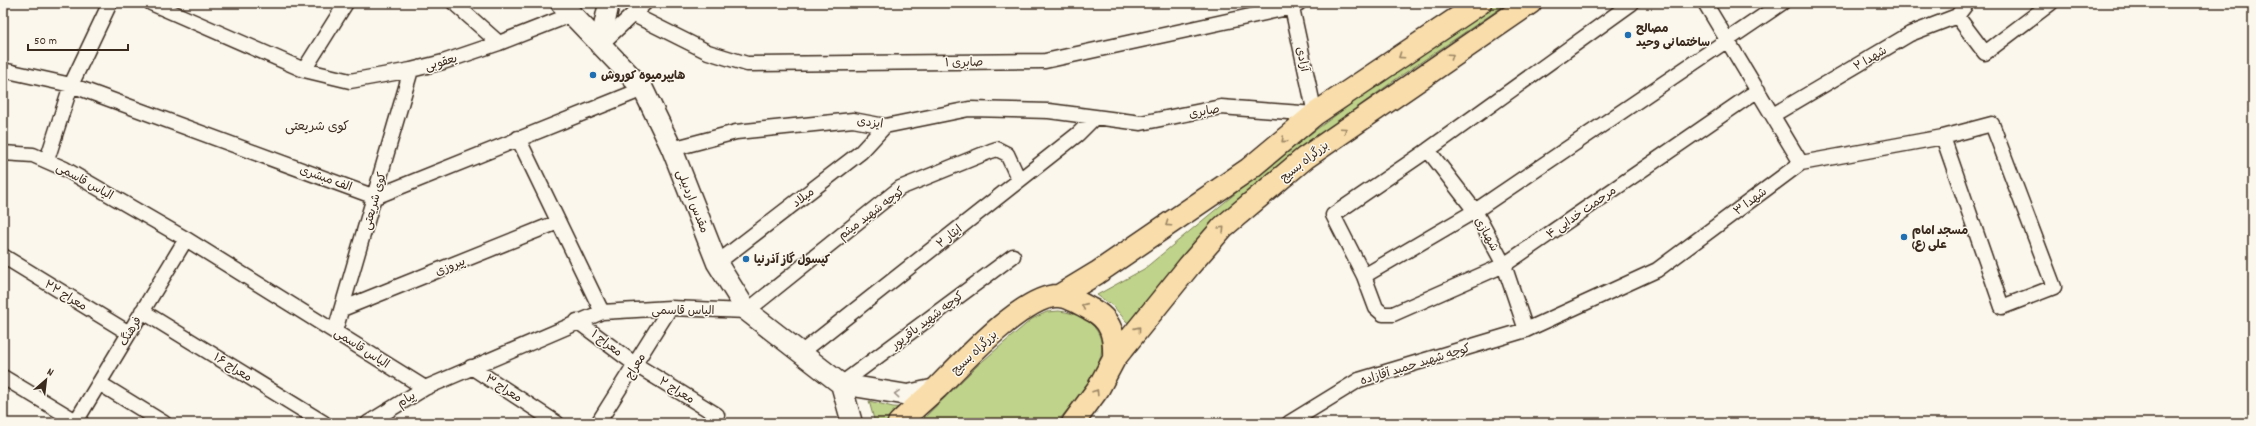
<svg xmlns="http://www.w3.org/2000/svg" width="2256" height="426" font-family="Dekko,'Playpen Sans Arabic',sans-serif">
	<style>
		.green { fill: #bfd48a; stroke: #7d7f54 }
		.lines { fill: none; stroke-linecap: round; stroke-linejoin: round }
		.street-casing { stroke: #3b2a1e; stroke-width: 17 }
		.secondary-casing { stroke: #3b2a1e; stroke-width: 23 }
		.highway-casing { stroke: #3b2a1e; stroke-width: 25 }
		.street { stroke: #fbf7ec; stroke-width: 14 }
		.secondary { stroke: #fbf7ec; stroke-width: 20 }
		.highway { stroke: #f9deab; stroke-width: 22 }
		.oneway { stroke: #9a8464 }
		.oneway2 { stroke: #9b9085 }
		.poi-dot { fill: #1f6fb2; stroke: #fbf7ec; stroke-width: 1.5 }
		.labels { text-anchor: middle; stroke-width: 3; stroke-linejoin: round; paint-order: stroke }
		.poi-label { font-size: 12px; font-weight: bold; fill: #3b2a1e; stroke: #fbf7ec; text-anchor: start }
		.street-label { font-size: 12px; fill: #3b2a1e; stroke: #fbf7ec }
		.neighbourhood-label { font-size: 13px; fill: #3b2a1e; stroke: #fbf7ec }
	</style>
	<rect width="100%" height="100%" fill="#fbf7ec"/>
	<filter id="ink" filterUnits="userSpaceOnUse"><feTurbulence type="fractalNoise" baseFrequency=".025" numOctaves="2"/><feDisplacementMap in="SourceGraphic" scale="8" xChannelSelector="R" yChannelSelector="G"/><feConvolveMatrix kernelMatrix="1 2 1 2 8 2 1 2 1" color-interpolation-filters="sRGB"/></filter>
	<g filter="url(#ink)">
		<path class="green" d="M1495 3H1508L1399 77 1287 159 1131 324 1127 322 1113 306 1097 295 1144 269 1283 154 1385 79Z
			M1059 311C1095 315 1113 340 1094 373 1084 391 1069 407 1057 423H919L977 366 1032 319 1047 312Z
			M869 401 893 407 913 408 898 423H875Z"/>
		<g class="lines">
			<g class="street-casing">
				<path id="street" d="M151 3 304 70 350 81 411 70 443 62 499 43 573 14
					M454 3 499 43
					M1632 3 1428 150 1333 215 1364 276 1376 308 1383 314H1393L1504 265 1758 90
					M1705 3 1801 163
					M634 15 708 52 747 64 1045 61 1292 7 1299 3
					M1957 16 1985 53 2051 3
					M600 45 645 3
					M3 70 71 85 375 197 643 89
					M304 70 346 3
					M1773 115 1910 34 1957 16 1967 3
					M518 138 602 312
					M672 149 736 132 853 120 885 126 969 109 1049 111 1141 123 1221 107 1315 114 1291 3
					M1428 150 1475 211 1504 265 1526 330
					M3 153 33 155 65 169 186 239 425 388 602 312 670 308 747 311 900 188 991 151 997 149 1007 154 1019 180
					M47 160 71 85 110 3
					M3 256 129 333
					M717 263 861 152 885 126
					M1364 276 1475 211 1782 3
					M342 309 558 222
					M142 311 324 423
					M577 321 636 365 717 415
					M335 331 411 70
					M802 352 1078 134 1094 118
					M471 367 557 423
					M3 377 76 421
					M99 383 164 423
					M841 384 1013 256
					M75 423 186 239
					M368 423 425 388
					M598 423 670 308
					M1289 423 1359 380 1526 330 1657 270 1801 163 1943 137 1992 124 2054 287 2002 307 1943 137"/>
			</g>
			<g class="secondary-casing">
				<path id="secondary" d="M561 3 643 89 672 149 717 263 747 311 841 384 908 395 936 389
					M600 45 609 3
					M841 384 852 423"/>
			</g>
			<g class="highway-casing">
				<path id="highway" d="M1059 296 1097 273 1249 169 1315 114 1480 3
					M899 423C911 411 924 400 937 388 960 365 1025 293 1059 296 1068 296 1081 304 1090 309 1112 319 1115 337 1114 359
					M1073 423 1098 389 1114 359 1189 266 1223 227 1305 158 1530 3"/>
			</g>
			<use href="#street" class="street"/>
			<use href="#secondary" class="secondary"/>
			<use href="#highway" class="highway"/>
		</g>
		<defs><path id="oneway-chevron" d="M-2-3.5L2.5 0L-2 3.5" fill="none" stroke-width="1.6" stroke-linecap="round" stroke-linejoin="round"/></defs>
		<g class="oneway">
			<use href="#oneway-chevron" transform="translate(1401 56) rotate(146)"/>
			<use href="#oneway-chevron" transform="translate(1451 56) rotate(-35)"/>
			<use href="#oneway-chevron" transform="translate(1344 130) rotate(-35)"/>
			<use href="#oneway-chevron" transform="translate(1284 140) rotate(140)"/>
			<use href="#oneway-chevron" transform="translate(1168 224) rotate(146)"/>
			<use href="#oneway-chevron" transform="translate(1222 229) rotate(-46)"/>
			<use href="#oneway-chevron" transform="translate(1084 306) rotate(-156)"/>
			<use href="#oneway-chevron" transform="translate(1138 329) rotate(-51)"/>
			<use href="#oneway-chevron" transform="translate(1096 392) rotate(-57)"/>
		</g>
		<use class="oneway2" href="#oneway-chevron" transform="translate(897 394) rotate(-175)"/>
	</g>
	<g class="poi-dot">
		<circle cx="1628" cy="35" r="4"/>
		<circle cx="593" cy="75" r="4"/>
		<circle cx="1904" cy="237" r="4"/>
		<circle cx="746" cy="259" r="4"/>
	</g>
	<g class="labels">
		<g class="poi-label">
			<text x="1636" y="32">مصالح<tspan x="1636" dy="14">ساختمانی وحید</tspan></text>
			<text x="601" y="79">هایپرمیوه کوروش</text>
			<text x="1912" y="234">مسجد امام<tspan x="1912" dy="14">علی (ع)</tspan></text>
			<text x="754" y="263">کپسول گاز آذرنیا</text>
		</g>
		<g class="street-label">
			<text transform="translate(1870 58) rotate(-31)" y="4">شهدا ۲</text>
			<text transform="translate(1303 59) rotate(78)" y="4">آزادی</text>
			<text transform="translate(441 62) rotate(-16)" y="4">یعقوبی</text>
			<text transform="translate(964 62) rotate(-1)" y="4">صابری ۱</text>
			<text transform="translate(1204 111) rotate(-10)" y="4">صابری</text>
			<text transform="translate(870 122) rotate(7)" y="4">ایزدی</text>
			<text transform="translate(1304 161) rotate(-38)" y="4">بزرگراه بسیج</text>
			<text transform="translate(326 178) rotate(20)" y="4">الف مبشری</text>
			<text transform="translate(85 181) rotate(29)" y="4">الیاس قاسمی</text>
			<text transform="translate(803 197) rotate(-37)" y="4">میلاد</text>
			<text transform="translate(374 201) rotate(-74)" y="4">کوی شریعتی</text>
			<text transform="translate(693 201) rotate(68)" y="4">مقدس اردبیلی</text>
			<text transform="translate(1750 201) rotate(-37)" y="4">شهدا ۳</text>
			<text transform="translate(1581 212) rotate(-35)" y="4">مرحمت خدایی ۴</text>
			<text transform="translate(871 213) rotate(-37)" y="4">کوچه شهید میثم</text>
			<text transform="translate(1487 234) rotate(61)" y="4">شهبازی</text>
			<text transform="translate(949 236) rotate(-39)" y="4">ایثار ۲</text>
			<text transform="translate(450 266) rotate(-22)" y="4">پیروزی</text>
			<text transform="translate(66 295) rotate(31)" y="4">معراج ۲۲</text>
			<text x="683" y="314">الیاس قاسمی</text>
			<text transform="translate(927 320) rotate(-37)" y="4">کوچه شهید باقرپور</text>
			<text transform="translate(130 331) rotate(-59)" y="4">فرهنگ</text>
			<text transform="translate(607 343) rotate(37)" y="4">معراج ۱</text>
			<text transform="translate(362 348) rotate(33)" y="4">الیاس قاسمی</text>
			<text transform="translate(974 352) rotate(-43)" y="4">بزرگراه بسیج</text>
			<text transform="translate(1415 364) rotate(-17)" y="4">کوچه شهید حمید آقازاده</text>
			<text transform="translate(635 366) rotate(-58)" y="4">معراج</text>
			<text transform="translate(233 367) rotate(32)" y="4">معراج ۱۶</text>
			<text transform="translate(504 388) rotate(33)" y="4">معراج ۳</text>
			<text transform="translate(677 390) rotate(32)" y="4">معراج ۲</text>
			<text transform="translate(406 399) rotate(-32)" y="4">پیام</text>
		</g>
		<g class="neighbourhood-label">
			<text x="317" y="130">کوی شریعتی</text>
		</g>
	</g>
	<rect width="2256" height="426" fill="none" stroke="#fbf7ec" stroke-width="16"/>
	<rect x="8" y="8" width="2240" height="410" fill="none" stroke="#3b2a1e" stroke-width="1.5" filter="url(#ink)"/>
	<g transform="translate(46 380) rotate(28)" stroke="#fbf7ec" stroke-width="3" paint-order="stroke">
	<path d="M0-3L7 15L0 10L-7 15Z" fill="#3b2a1e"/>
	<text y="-6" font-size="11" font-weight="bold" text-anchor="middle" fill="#3b2a1e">N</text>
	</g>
	<path d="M28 44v6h100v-6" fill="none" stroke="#3b2a1e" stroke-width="2"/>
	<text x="34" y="44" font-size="12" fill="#3b2a1e" stroke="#fbf7ec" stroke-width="3" paint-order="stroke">50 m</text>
</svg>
